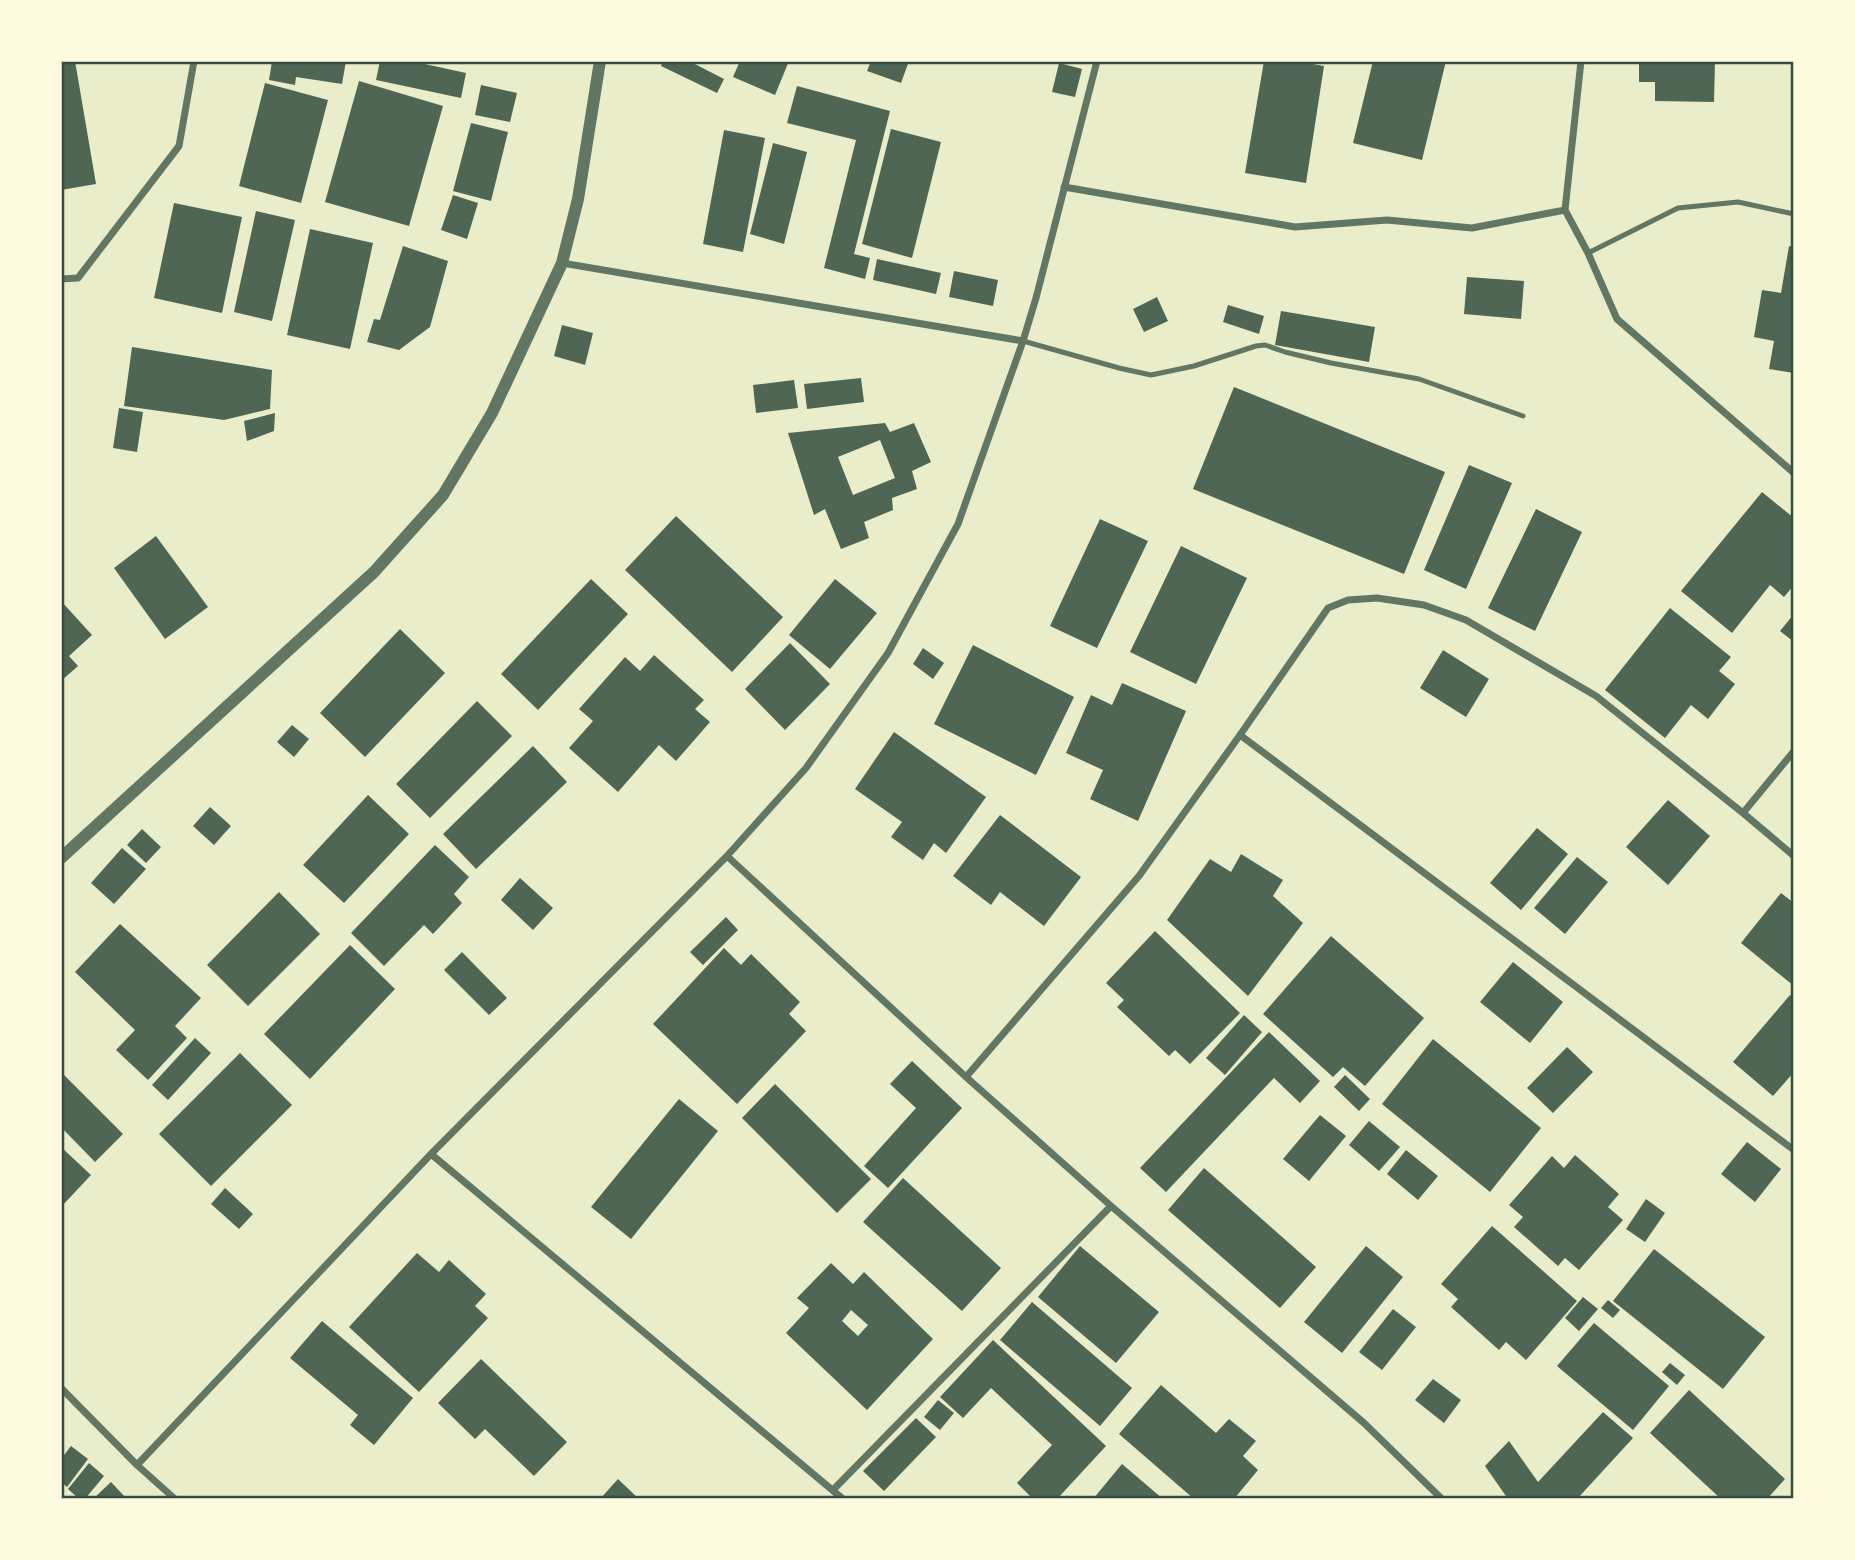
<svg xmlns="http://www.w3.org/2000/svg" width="1855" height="1560" font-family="'DejaVu Sans',sans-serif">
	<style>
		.building { fill: #4f6655; fill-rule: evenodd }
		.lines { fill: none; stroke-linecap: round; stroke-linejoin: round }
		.service { stroke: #617663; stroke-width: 5 }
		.minor { stroke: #617663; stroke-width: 7 }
		.tertiary { stroke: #617663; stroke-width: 12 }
		.neatline { fill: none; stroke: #344e41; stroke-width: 2.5 }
	</style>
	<rect width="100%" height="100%" fill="#e9edc9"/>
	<path class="building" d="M61 61H75L96 184 61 190Z
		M272 61H346L342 84 296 77 295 85 269 80Z
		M380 61H411L466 73 461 98 376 80Z
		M663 61H689L724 79 717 93 661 66Z
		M740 61H789L775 95 733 77Z
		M871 61H909L901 83 867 71Z
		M1264 61H1296L1324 66 1306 183 1245 173Z
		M1373 61H1446L1422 160 1353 143Z
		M1639 61H1715L1714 102 1655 101V82H1639Z
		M1059 63 1082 69 1075 97 1052 92Z
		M359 81 443 106 409 226 325 202Z
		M265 83 328 100 301 203 239 186Z
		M481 85 517 93 510 122 475 115Z
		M797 86 890 111 854 254 870 258 865 279 824 268 856 140 787 123Z
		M471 123 508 132 491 201 453 191Z
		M891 129 941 142 912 258 862 244Z
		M724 130 765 138 743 252 703 244Z
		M773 143 807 152 784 244 750 234Z
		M453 195 478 203 467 239 441 230Z
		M174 203 242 217 222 313 154 298Z
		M256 211 295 220 272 321 234 312Z
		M310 229 373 243 350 349 287 335Z
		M403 246 448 261 430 327 399 350 367 342 374 319 380 320Z
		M1789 246 1794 247V373L1769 369 1774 341 1754 337 1762 290 1781 293Z
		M877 259 941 273 936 294 873 280Z
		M954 271 998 280 993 306 949 297Z
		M1467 277 1524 281 1521 319 1464 314Z
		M1157 297 1168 321 1144 332 1133 309Z
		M1228 305 1264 316 1259 334 1223 322Z
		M1281 311 1375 327 1369 362 1275 345Z
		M562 325 593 333 585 365 554 356Z
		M132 347 272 370 270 409 224 420 124 406Z
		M861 378 864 402 807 409 804 384Z
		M794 380 798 408 756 413 753 385Z
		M1234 387 1445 472 1404 574 1193 489Z
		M119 408 143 412 137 452 113 448Z
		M275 413 274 431 247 441 244 421Z
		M885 423 890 432 914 423 931 462 912 471 917 489 892 498 893 510 864 522 869 538 841 549 825 509 814 515 788 433ZM880 440 895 478 853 495 838 457Z
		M1469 465 1512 483 1466 589 1424 570Z
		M1762 492 1794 518V585L1784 597 1770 585 1732 633 1681 591Z
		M1536 509 1582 532 1535 631 1488 608Z
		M676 516 783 617 732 672 625 570Z
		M1100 519 1148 541 1097 648 1050 626Z
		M156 536 208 607 165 639 114 568Z
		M1181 546 1247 578 1196 684 1130 652Z
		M591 579 628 614 538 710 501 674Z
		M835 579 877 613 830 669 789 635Z
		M61 601 92 635 69 656 78 666 61 681Z
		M1670 608 1731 657 1719 671 1735 684 1708 719 1691 705 1665 738 1605 690Z
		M1794 614V642L1780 631Z
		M400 629 445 673 365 757 320 713Z
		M790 643 830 684 785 730 745 689Z
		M973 645 1074 697 1036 775 934 724Z
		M923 648 944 663 933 679 913 664Z
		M1443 650 1489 679 1466 717 1420 688Z
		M654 655 704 700 695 709 710 722 676 761 659 745 618 792 569 748 593 721 579 709 625 657 640 671Z
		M1122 683 1186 711 1138 821 1090 799 1103 770 1066 753 1091 695 1112 705Z
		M477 701 512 736 430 818 396 784Z
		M292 725 309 739 294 757 277 742Z
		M894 732 986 797 946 853 934 843 923 860 891 837 902 822 855 789Z
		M533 746 567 782 476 869 443 834Z
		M368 795 409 834 344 903 303 865Z
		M1668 800 1710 836 1668 885 1626 847Z
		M210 807 231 826 214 845 193 826Z
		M1000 815 1081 877 1044 926 1000 892 991 905 953 876Z
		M1537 828 1568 854 1521 910 1490 883Z
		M142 829 161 847 146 863 127 845Z
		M435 845 469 877 454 894 462 903 433 934 424 925 384 966 351 933Z
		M122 848 146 869 114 904 91 883Z
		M1241 854 1283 880 1273 896 1303 923 1248 996 1167 920 1210 859 1231 872Z
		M1577 857 1608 882 1565 934 1534 908Z
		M520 878 553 908 533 930 501 900Z
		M279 892 320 934 248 1006 207 965Z
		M1781 893 1794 903V986L1741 943Z
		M726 917 738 930 703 965 690 952Z
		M120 924 201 998 175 1026 187 1038 148 1080 116 1050 135 1030 75 972Z
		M1155 931 1240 1013 1190 1064 1175 1050 1169 1056 1117 1007 1124 1000 1106 983Z
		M1331 936 1424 1018 1365 1086 1343 1067 1333 1077 1263 1014Z
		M350 945 395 989 310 1079 264 1034Z
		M724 948 741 965 751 954 800 1002 789 1014 806 1031 737 1104 653 1024Z
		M462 952 507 998 489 1015 444 970Z
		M1513 962 1563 1002 1530 1043 1480 1002Z
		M1790 995 1794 998V1072L1773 1096 1733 1062Z
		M1244 1015 1262 1032 1225 1075 1206 1058Z
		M1269 1032 1320 1081 1300 1103 1274 1078 1166 1192 1140 1168Z
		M195 1038 211 1053 168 1100 152 1085Z
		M1433 1039 1541 1128 1490 1192 1382 1104Z
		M1567 1047 1593 1072 1553 1113 1527 1088Z
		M240 1053 292 1105 211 1186 159 1134Z
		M912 1061 962 1108 888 1188 864 1166 916 1108 890 1084Z
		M61 1072 123 1134 95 1162 61 1127Z
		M1345 1075 1370 1099 1359 1111 1334 1087Z
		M775 1084 871 1179 837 1213 742 1118Z
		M679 1099 718 1131 631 1239 591 1207Z
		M1320 1115 1346 1136 1309 1181 1283 1159Z
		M1369 1121 1400 1147 1379 1171 1349 1145Z
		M1747 1142 1781 1169 1755 1202 1721 1174Z
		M61 1147 91 1175 61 1207Z
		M1406 1150 1438 1176 1418 1200 1387 1174Z
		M1575 1155 1619 1194 1608 1207 1623 1220 1579 1270 1565 1258 1558 1266 1514 1227 1523 1217 1509 1205 1552 1156 1564 1168Z
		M1204 1168 1316 1267 1280 1308 1168 1210Z
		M903 1178 1001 1268 962 1311 863 1222Z
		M225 1188 253 1214 239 1229 211 1204Z
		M1646 1199 1665 1213 1645 1242 1626 1229Z
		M1492 1226 1577 1301 1526 1360 1506 1342 1499 1350 1451 1307 1458 1299 1441 1284Z
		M1080 1246 1159 1312 1116 1363 1038 1297Z
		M1366 1246 1403 1277 1342 1353 1304 1322Z
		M1654 1249 1765 1337 1723 1389 1613 1301Z
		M417 1253 439 1272 449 1260 486 1294 475 1306 488 1318 419 1392 349 1327Z
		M831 1263 853 1284 864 1272 933 1339 867 1410 786 1333 809 1308 797 1298ZM851 1310 868 1325 858 1336 842 1321Z
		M1583 1297 1598 1309 1579 1331 1565 1318Z
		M1608 1300 1620 1310 1613 1318 1601 1308Z
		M1032 1302 1132 1388 1100 1426 1000 1340Z
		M1393 1309 1416 1327 1382 1370 1359 1352Z
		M322 1321 413 1398 374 1445 350 1425 358 1415 290 1358Z
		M1594 1323 1669 1386 1633 1430 1557 1366Z
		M993 1340 1106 1446 1057 1499H1033L1017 1483 1052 1445 991 1388 963 1418 940 1397Z
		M481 1359 567 1442 534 1476 485 1429 475 1439 438 1403Z
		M1670 1363 1685 1375 1677 1385 1662 1372Z
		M1433 1379 1461 1400 1444 1423 1415 1400Z
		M1161 1385 1216 1433 1229 1419 1256 1441 1243 1456 1258 1470 1234 1499H1194L1119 1434Z
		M1689 1390 1785 1479 1767 1499H1721L1650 1433Z
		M938 1400 954 1413 940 1430 924 1417Z
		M1603 1412 1633 1438 1577 1499H1508L1485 1466 1509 1441 1538 1482Z
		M916 1418 936 1437 884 1491 863 1471Z
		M71 1446 88 1459 67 1487 61 1482V1459Z
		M89 1463 104 1476 85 1499H79L68 1489Z
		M1122 1464 1163 1499H1093Z
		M618 1479 639 1499H600Z
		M111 1482 127 1499H93Z"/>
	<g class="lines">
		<path class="service" d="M1588 253 1678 208 1738 202 1794 214
			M1023 341 1119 368 1151 375 1194 366 1256 346 1265 345 1285 352 1331 363 1419 379 1523 416"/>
		<path class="minor" d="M1581 61 1565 210 1588 253 1617 319 1794 473
			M1064 187 1295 227 1387 220 1472 228 1565 210
			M562 263 1023 341
			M61 279 78 278 179 146 194 61
			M1240 735 1794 1150
			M1743 813 1794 856
			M727 856 966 1077 1111 1206 1364 1423 1442 1499
			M966 1077 1139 876 1240 735 1328 608 1348 600 1377 598 1424 605 1466 620 1596 696 1743 813 1794 751
			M431 1154 843 1499
			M61 1388 137 1465 175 1499
			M137 1465 431 1154 727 856 806 768 888 653 958 524 1023 341 1036 298 1097 61
			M833 1490 1111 1206"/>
		<path class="tertiary" d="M61 858 374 572 443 495 492 413 562 263 578 199 600 61"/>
	</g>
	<rect width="1855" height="1560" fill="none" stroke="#fefae0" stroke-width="126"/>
	<rect x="63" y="63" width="1729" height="1434" class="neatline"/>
</svg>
